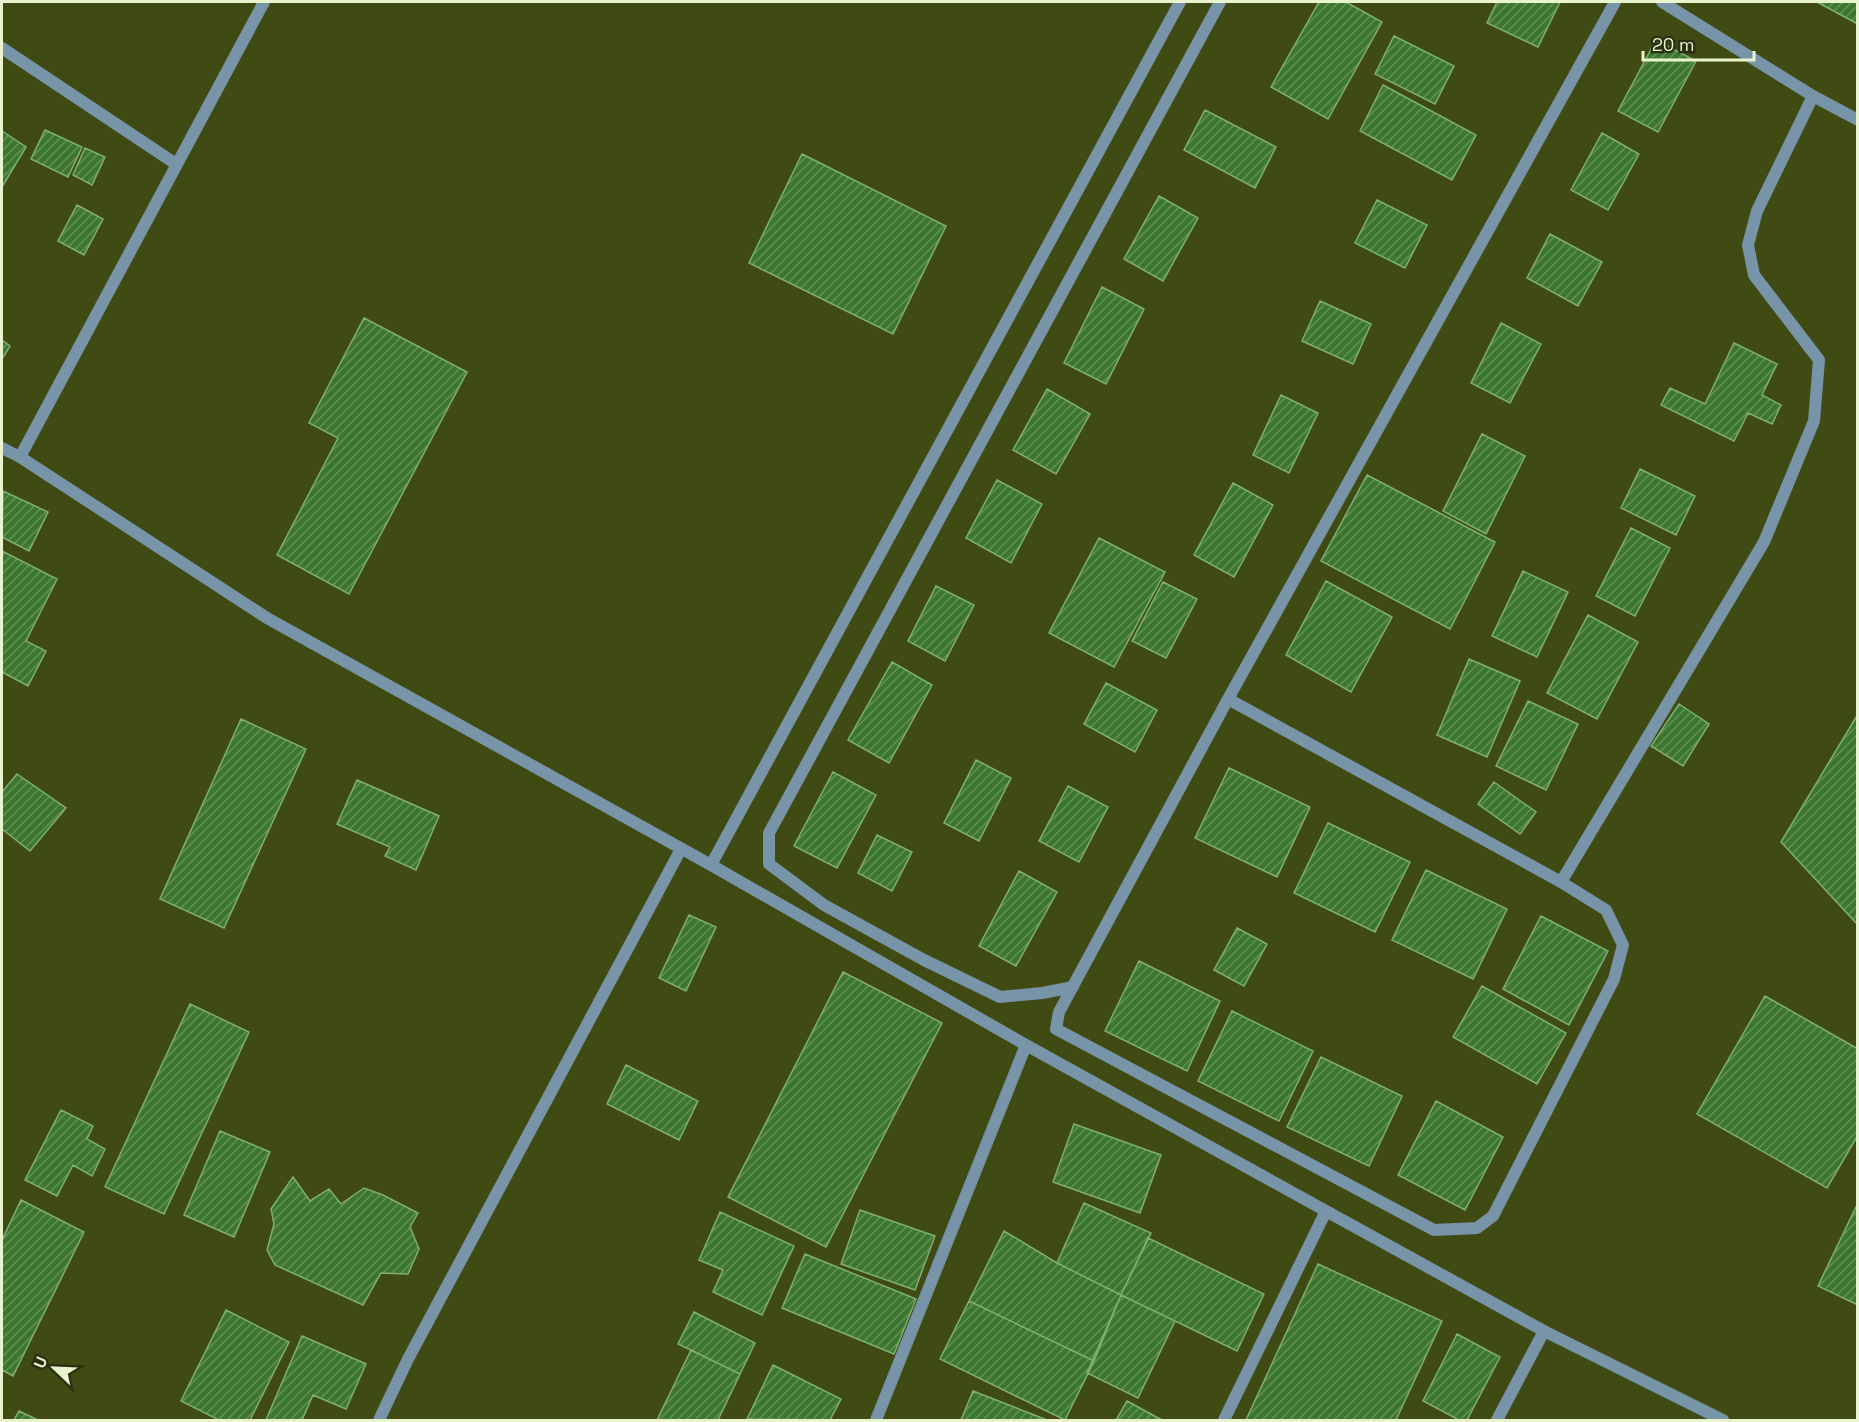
<svg xmlns="http://www.w3.org/2000/svg" width="1859" height="1422" font-family="'Space Grotesk',sans-serif">
	<style>
		.building { fill: url(#building-hatch); stroke: #7faf74; stroke-width: 1.5 }
		.lines { fill: none; stroke-linecap: round; stroke-linejoin: round }
		.minor { stroke: #7794a8; stroke-width: 12 }
	</style>
	<defs>
		<pattern id="building-hatch" width="6" height="6" patternUnits="userSpaceOnUse" patternTransform="scale(1.5)"><rect width="6" height="6" fill="#3d772f"/><path d="M-1 1l2-2M0 6l6-6M5 7l2-2" fill="none" stroke="#629156"/></pattern>
	</defs>
	<rect width="100%" height="100%" fill="#404b14"/>
	<path class="building" d="M1319 2H1346L1382 22 1328 119 1271 87Z
		M1497 2H1560L1538 47 1487 23Z
		M1817 2H1858V21L1856 23Z
		M1394 36 1454 66 1435 104 1375 74Z
		M1656 40 1696 61 1658 132 1618 111Z
		M1383 85 1476 135 1452 180 1360 131Z
		M1205 110 1276 147 1255 188 1184 150Z
		M45 130 82 147 68 177 31 159Z
		M2 131 26 147 2 187Z
		M1602 133 1639 154 1608 210 1571 190Z
		M85 148 105 157 92 185 73 175Z
		M802 154 946 226 893 334 749 263Z
		M1159 196 1198 218 1163 281 1124 259Z
		M1377 200 1427 225 1405 268 1355 243Z
		M77 205 103 219 84 255 58 241Z
		M1550 234 1602 262 1578 306 1527 278Z
		M1102 287 1144 309 1106 384 1064 363Z
		M1320 301 1371 324 1353 364 1302 341Z
		M364 318 467 372 349 594 277 555 338 438 309 423Z
		M1501 323 1541 344 1510 403 1471 383Z
		M2 340 10 346 2 359Z
		M1734 343 1777 364 1762 395 1781 405 1772 424 1748 413 1734 441 1661 405 1670 388 1705 404Z
		M1047 389 1090 414 1056 474 1013 450Z
		M1281 395 1318 413 1289 473 1253 455Z
		M1482 434 1525 456 1486 534 1443 511Z
		M1640 469 1695 496 1676 535 1621 508Z
		M1367 475 1495 542 1450 629 1321 561Z
		M997 480 1042 504 1011 563 966 538Z
		M1233 483 1273 505 1234 577 1194 555Z
		M3 491 48 512 29 551 2 537Z
		M1631 528 1670 548 1635 616 1596 596Z
		M1099 538 1165 572 1114 667 1049 633Z
		M2 551 57 579 26 641 46 651 28 686 2 672Z
		M1523 571 1568 592 1537 657 1492 636Z
		M1326 581 1392 617 1351 692 1286 655Z
		M1163 582 1197 599 1166 658 1132 641Z
		M936 586 974 605 945 661 908 641Z
		M1588 615 1638 642 1597 719 1547 693Z
		M1469 659 1520 681 1487 757 1437 735Z
		M892 662 932 685 889 763 848 740Z
		M1106 683 1157 710 1135 752 1084 724Z
		M1528 701 1578 724 1546 790 1496 766Z
		M1679 704 1709 724 1683 766 1651 746Z
		M1858 714V925L1781 842Z
		M241 719 306 749 224 928 160 899Z
		M976 760 1011 778 979 841 944 823Z
		M1229 768 1310 807 1277 877 1195 838Z
		M833 772 876 795 837 868 794 846Z
		M17 774 66 808 30 851 2 829V792Z
		M357 780 439 816 416 870 385 856 390 847 337 824Z
		M1494 782 1536 812 1520 834 1478 804Z
		M1068 786 1108 807 1079 862 1039 841Z
		M1328 823 1410 862 1375 932 1294 893Z
		M877 835 912 852 892 891 858 873Z
		M1426 870 1507 909 1473 979 1392 940Z
		M1019 871 1057 892 1016 966 979 946Z
		M689 915 716 927 686 991 659 978Z
		M1541 916 1608 951 1569 1025 1503 989Z
		M1237 928 1267 944 1244 986 1214 970Z
		M1139 961 1220 1001 1187 1071 1105 1031Z
		M843 972 942 1023 826 1247 728 1197Z
		M1482 986 1566 1033 1537 1084 1453 1037Z
		M1765 996 1858 1049V1135L1827 1188 1697 1114Z
		M190 1004 249 1032 164 1214 105 1187Z
		M1232 1011 1313 1051 1279 1121 1198 1081Z
		M1321 1057 1402 1096 1369 1166 1287 1127Z
		M626 1065 698 1101 679 1140 607 1104Z
		M1436 1101 1503 1137 1465 1210 1398 1175Z
		M61 1110 93 1126 87 1139 105 1149 92 1176 73 1165 57 1196 25 1180Z
		M1074 1124 1161 1155 1140 1213 1053 1182Z
		M220 1131 270 1152 234 1237 184 1215Z
		M293 1177 310 1201 329 1189 341 1204 364 1188 383 1195 418 1213 410 1227 419 1249 408 1274 381 1273 363 1305 275 1265 267 1250 274 1224 271 1209Z
		M21 1200 84 1232 13 1376 2 1370V1240Z
		M1084 1203 1151 1233 1121 1295 1057 1263Z
		M1856 1207 1858 1208V1305L1818 1286Z
		M860 1210 935 1236 915 1290 841 1264Z
		M720 1212 794 1246 762 1315 713 1292 723 1270 699 1260Z
		M1004 1231 1057 1263 1121 1295 1094 1361 969 1301Z
		M1148 1238 1264 1294 1237 1351 1121 1295Z
		M805 1254 916 1299 894 1354 782 1308Z
		M1318 1264 1442 1321 1396 1420H1246Z
		M1121 1295 1175 1321 1138 1398 1087 1373Z
		M969 1301 1094 1361 1065 1420 940 1359Z
		M226 1310 289 1342 250 1420H219L181 1401Z
		M694 1312 755 1343 740 1374 678 1344Z
		M1457 1334 1500 1357 1467 1420H1459L1423 1401Z
		M302 1336 366 1364 346 1409 313 1395 302 1420H266Z
		M691 1350 740 1374 718 1420H657Z
		M773 1365 841 1399 830 1420 747 1419Z
		M973 1391 1047 1420H961Z
		M1127 1401 1162 1420H1116Z
		M19 1411 38 1420H14Z"/>
	<g class="lines">
		<path class="minor" d="M1662 2 1813 96 1858 120
			M2 48 176 164
			M2 448 20 457 267 618 711 865 1026 1045 1326 1211 1544 1331 1723 1420
			M20 457 264 2
			M1228 699 1561 882 1606 910 1623 945 1614 979 1493 1216 1477 1228 1434 1230 1056 1029 1059 1012 1228 699 1615 2
			M711 865 1180 2
			M1561 882 1764 542 1814 421 1819 360 1754 275 1748 245 1757 211 1813 96
			M1073 987 1042 993 1000 997 924 960 824 905 769 864V833L1220 2
			M379 1420 408 1359 681 849
			M876 1420 1026 1045
			M1224 1420 1326 1211
			M1497 1420 1544 1331"/>
	</g>
	<rect width="1859" height="1422" fill="none" stroke="#e9f3ce" stroke-width="6"/>
	<g transform="translate(54 1368) rotate(293)" stroke="#292f11" stroke-width="4.5" paint-order="stroke">
	<path d="M0-4.5L10 22L0 15L-10 22Z" fill="#e9f3ce"/>
	<text y="-9" font-size="16" font-weight="bold" text-anchor="middle" fill="#e9f3ce">U</text>
	</g>
	<path d="M1643 51v9h111v-9" fill="none" stroke="#e9f3ce" stroke-width="3"/>
	<text x="1652" y="51" font-size="18" fill="#e9f3ce" stroke="#292f11" stroke-width="4.5" paint-order="stroke">20 m</text>
</svg>
